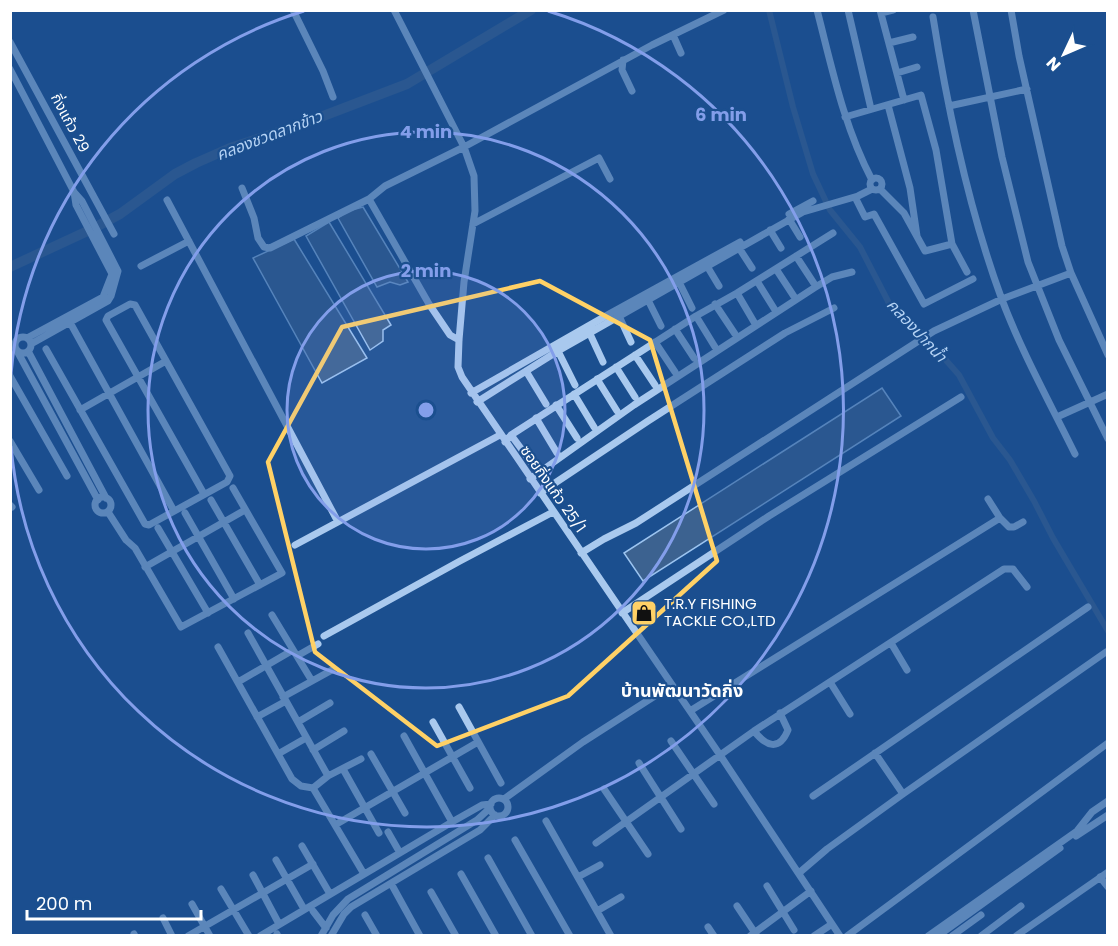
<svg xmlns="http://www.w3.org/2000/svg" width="1118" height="946" font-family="Poppins,'Noto Sans Thai',sans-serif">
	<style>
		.water { fill: #3c6290; stroke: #9cc4f0; stroke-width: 1.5 }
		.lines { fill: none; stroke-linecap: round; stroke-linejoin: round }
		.canal { stroke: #3c6290; stroke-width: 6 }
		.river { stroke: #3c6290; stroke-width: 10 }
		.minor { stroke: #a9c9ee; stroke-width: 7 }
		.marked { fill: none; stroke: #ffd166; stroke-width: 4.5; stroke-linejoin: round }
		.ring { fill: none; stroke: #839eea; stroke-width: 3 }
		.labels { text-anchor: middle; stroke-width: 4.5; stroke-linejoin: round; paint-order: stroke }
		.street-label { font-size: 15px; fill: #fff; stroke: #1b4f8f }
		.poi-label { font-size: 15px; fill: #fff; stroke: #1b4f8f; text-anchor: start }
		.water-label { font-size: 16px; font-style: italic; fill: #b5d3f5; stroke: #1b4f8f }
		.quarter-label { font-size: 18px; font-weight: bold; fill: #fff; stroke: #1b4f8f }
		.centre { fill: #839eea; stroke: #1b4f8f; stroke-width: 3 }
		.ring-label { font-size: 18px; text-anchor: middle; font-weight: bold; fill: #839eea; stroke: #1b4f8f; stroke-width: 4.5; stroke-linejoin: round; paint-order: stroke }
	</style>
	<rect width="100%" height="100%" fill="#1b4f8f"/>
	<path class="water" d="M363 207 408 282 400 285 390 282 377 287 338 218 348 211Z
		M329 222 391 325 383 330V341L370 350 306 236Z
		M294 239 367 358 322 383 253 258Z
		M882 388 901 416 643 581 624 553Z"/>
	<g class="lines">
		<path class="canal" d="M769 10 793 107 813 174 830 210 860 247 890 305 922 333 959 375 993 438 1010 460 1034 501 1053 538 1108 631"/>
		<path class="river" d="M10 267 92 229 120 214 175 174 196 163 230 148 297 126 407 84 531 10"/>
		<path class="minor" d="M293 10 323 71 333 97
			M394 10 464 147 474 176 475 211 464 282 459 340 458 367 462 377 720 755 840 936
			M817 10C832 68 844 127 872 180
			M848 10 871 109
			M880 10 904 100
			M973 10 1002 157 1028 262 1059 340 1108 439
			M1011 10 1019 56 1062 246 1071 273
			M881 13 893 10
			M933 17C948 111 968 207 1001 297 1021 351 1050 403 1075 454
			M673 35 681 53
			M10 42 114 234
			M889 43 913 37
			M623 60 622 70 632 91
			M10 69 74 192 82 201 118 271 111 296 108 301 31 344
			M897 73 917 67
			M888 105 910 188 917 236
			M949 106 1027 89
			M845 117 921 95 936 150 952 244 967 272
			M870 184a6 6 0 1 1 12 0a6 6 0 1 1-12 0Z
			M242 188 254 218 258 238 264 247 270 248 369 199 385 186 464 147 652 45 724 10
			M880 189 904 213 925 251 952 244
			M855 197 865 217 874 214 924 304 973 279
			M369 199 429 304 450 335 459 340
			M167 200 338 522
			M789 214 813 201
			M789 219 800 237
			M473 224 599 158 610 179
			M770 230 781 248
			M739 248 752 268
			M796 256 815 285
			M141 266 189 241
			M707 266 719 286
			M776 269 795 298
			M757 281 775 310
			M679 282 692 308
			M737 293 754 322
			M648 300 661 326
			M715 304 735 334
			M619 316 631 342
			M696 316 715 347
			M67 317 174 511
			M675 329 694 358
			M590 334 603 362
			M15 345a8 8 0 1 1 16 0a8 8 0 1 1-16 0Z
			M27 338 103 297 112 274 76 205 74 192
			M655 342 675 372
			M16 349 98 500
			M46 349 145 524 149 525 227 482 230 476 135 305 130 304 108 316 106 320 204 494
			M28 351 106 498
			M558 351 575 385
			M635 355 655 385
			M616 367 635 397
			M526 371 546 404
			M10 376 67 476
			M597 379 617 411
			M471 393 609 314 740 242
			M574 394 594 427
			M477 402 558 351 803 212 858 196 872 189
			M556 405 577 438
			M80 410 166 361
			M1057 417 1108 394
			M536 418 557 453
			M511 435 534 466
			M10 441 39 490
			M505 442 511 435 696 316 737 293 833 233
			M530 479 634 405 814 288 832 277 852 272
			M540 493 648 421 785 333 834 308
			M95 505a8 8 0 1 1 16 0a8 8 0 1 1-16 0Z
			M988 499 1000 518 1009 527H1014L1023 522
			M211 500 260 585
			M10 505 12 507
			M108 512 126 540 135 548 181 627 282 573 233 488
			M185 513 234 599
			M158 528 208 613
			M295 545 500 435
			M581 553 604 539 636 523 934 331 1002 299 1071 273 1108 355
			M145 567 245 510
			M622 613 769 516 961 397
			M272 615 312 681
			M248 633 328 776
			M324 636 460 561 553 512
			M891 643 907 670
			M218 647 292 779 301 786 313 788
			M297 656 318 644
			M238 682 293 650
			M830 682 850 714
			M283 697 332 670
			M459 707 501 783
			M690 711 1000 518
			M257 717 286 701
			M298 722 330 703
			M433 722 470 788
			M754 731C766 746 779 752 788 730L780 713
			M404 736 452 822
			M671 741 714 804
			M313 750 344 731
			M875 753 903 794
			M278 754 306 738
			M371 754 405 813
			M361 759 328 776 313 788 364 874
			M639 763 681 829
			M343 769 379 833
			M604 789 648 854
			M813 796 1088 607
			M490 807a9 9 0 1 1 18 0a9 9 0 1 1-18 0Z
			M504 799 583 742 672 685
			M546 821 611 936
			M335 825 478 742
			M388 832 400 853
			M1076 836 1108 815
			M515 840 570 936
			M596 843 754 731 1004 569H1013L1027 587
			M302 846 330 894
			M488 858 532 936
			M276 860 304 909
			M799 873 827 849 903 794 1106 652
			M461 874 496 936
			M253 875 279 924
			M578 877 600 865
			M1100 877 1108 887
			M767 886 794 930
			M393 887 420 936
			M221 889 249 936
			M431 892 456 936
			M192 904 210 936
			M737 906 757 936
			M313 911 326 928
			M597 911 621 897
			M365 915 377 936
			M163 918 172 936
			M708 927 714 936
			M134 934 135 936
			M277 934 278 936
			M188 936 313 864
			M260 936 452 822 482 805 491 804
			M321 936 333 915 348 899 477 820 490 808
			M331 936 344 914 351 907 480 830 495 815
			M750 936 811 891
			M814 936 832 924
			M847 936 1108 743
			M928 936 1077 831 1092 812 1108 801
			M938 936 1060 848
			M952 936 981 915
			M981 936 1021 906
			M1016 936 1108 872"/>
	</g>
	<path d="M0 0H1118V946H0ZM540 281 650 340 717 561 568 696 437 746 315 652 268 462 342 327Z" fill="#1b4f8f" fill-opacity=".55" fill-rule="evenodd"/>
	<path class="marked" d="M540 281 650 340 717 561 568 696 437 746 315 652 268 462 342 327Z"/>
	<circle cx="426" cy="410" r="139" fill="#839eea" fill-opacity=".12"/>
	<g class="ring">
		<circle cx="426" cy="410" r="139"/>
		<circle cx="426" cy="410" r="278"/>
		<path d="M11 374A417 417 0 0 1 304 11M548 11A417 417 0 1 1 11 446"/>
	</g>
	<defs>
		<g id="shop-square" transform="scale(1.35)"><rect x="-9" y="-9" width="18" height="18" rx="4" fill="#ffd166" stroke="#1b4f8f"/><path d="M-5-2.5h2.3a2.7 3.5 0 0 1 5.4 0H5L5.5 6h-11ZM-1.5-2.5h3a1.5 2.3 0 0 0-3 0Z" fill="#111"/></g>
	</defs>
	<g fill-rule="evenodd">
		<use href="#shop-square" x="644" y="613"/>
	</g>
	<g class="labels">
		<g class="street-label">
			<text transform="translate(70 123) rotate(62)" y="5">กิ่งแก้ว 29</text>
			<text transform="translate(553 489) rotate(55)" y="5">ซอยกิ่งแก้ว 25/1</text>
		</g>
		<g class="poi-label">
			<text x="664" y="609">T.R.Y FISHING<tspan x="664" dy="17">TACKLE CO.,LTD</tspan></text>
		</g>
		<g class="water-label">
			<text transform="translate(269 135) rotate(-21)" y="6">คลองชวดลากข้าว</text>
			<text transform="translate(917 330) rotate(47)" y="6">คลองปากน้ำ</text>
		</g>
		<g class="quarter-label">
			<text x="682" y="697">บ้านพัฒนาวัดกิ่ง</text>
		</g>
	</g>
	<circle cx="426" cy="410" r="9" class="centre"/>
	<g class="ring-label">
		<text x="721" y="121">6 min</text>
		<text x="426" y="138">4 min</text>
		<text x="426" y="277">2 min</text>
	</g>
	<rect width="1118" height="946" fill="none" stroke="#ffffff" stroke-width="24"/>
	<g transform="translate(1064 54) rotate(226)" stroke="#1b4f8f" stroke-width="4.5" paint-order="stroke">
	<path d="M0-4.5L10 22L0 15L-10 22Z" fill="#ffffff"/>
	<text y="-9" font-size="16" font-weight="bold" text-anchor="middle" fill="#ffffff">N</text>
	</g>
	<path d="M27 910v9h174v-9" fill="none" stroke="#ffffff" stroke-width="3"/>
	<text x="36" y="910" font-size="18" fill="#ffffff" stroke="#1b4f8f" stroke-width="4.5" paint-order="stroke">200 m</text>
</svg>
